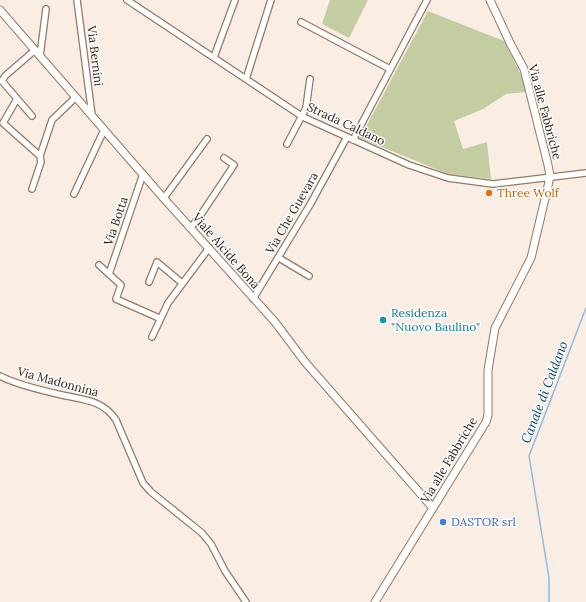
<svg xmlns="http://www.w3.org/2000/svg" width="586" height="602" font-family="Lora,serif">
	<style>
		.green { fill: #c4cda2 }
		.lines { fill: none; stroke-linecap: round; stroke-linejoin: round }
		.stream { stroke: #8abce2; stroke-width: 1.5 }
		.minor-casing { stroke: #957962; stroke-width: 8 }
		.tertiary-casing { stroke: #957962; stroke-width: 9 }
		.minor { stroke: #fff; stroke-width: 5.5 }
		.tertiary { stroke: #fff; stroke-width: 7 }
		.food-dot { fill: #e8710a; stroke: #fdfdfd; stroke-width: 1.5 }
		.culture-dot { fill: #0f9aa8; stroke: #fdfdfd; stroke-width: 1.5 }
		.shop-dot { fill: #3f7fe0; stroke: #fdfdfd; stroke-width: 1.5 }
		.labels { text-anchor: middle; stroke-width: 3; stroke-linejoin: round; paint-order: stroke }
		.street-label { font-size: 12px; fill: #2c2017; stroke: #fdfdfd }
		.food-label { font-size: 12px; fill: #c56008; stroke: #fdfdfd; text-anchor: start }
		.culture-label { font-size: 12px; fill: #0d838f; stroke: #fdfdfd; text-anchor: start }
		.shop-label { font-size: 12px; fill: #366cbe; stroke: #fdfdfd; text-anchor: start }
		.water-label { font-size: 13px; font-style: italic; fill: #064569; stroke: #fdfdfd }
	</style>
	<rect width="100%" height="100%" fill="#faede3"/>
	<path class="green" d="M330 0H368L349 38 322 24Z
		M428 11 504 41 520 73 527 92 506 94 483 109 454 121 463 149 487 142 491 179 448 174 360 138Z"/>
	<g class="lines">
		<path class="stream" d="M549 602V578L529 456 586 308"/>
		<g class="minor-casing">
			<path id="minor" d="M77 0 92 115
				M127 0 303 117 409 165 448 178 493 184 586 173
				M301 22 390 69
				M40 56 46 9
				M214 57 235 0
				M246 79 271 0
				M17 99 3 123 40 156
				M32 116 2 81 5 76 35 50
				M353 140 427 0
				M287 144 306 108 310 79
				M32 189 41 162 40 156 52 120 76 97
				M74 194 104 130
				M164 198 207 139
				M191 227 198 219 234 165 224 158
				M279 258 309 276
				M99 265 121 285 116 299 159 318
				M109 274 143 174
				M149 282 157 262 182 283
				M253 299 311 203 347 137
				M152 337 168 303 209 248
				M0 376C15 384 44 391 62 395 84 400 103 400 116 420L143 483 151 492 202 533 211 544 225 571 246 602"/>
		</g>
		<g class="tertiary-casing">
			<path id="tertiary" d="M0 10 159 193 275 322 305 362 433 508
				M375 602 486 422 488 415V370L495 328 531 258 548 186 550 176 548 165 524 69 511 45 490 0"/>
		</g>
		<use href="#minor" class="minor"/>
		<use href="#tertiary" class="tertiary"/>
	</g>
	<circle class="food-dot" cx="489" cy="193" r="4"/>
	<circle class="culture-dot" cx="383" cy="320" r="4"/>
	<circle class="shop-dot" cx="443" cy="522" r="4"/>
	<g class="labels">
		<g class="street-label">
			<text transform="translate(95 56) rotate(83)" y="4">Via Bernini</text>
			<text transform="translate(545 112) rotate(75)" y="4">Via alle Fabbriche</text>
			<text transform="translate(346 124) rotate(25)" y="4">Strada Caldano</text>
			<text transform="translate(292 213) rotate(-60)" y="4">Via Che Guevara</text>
			<text transform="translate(116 221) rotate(-71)" y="4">Via Botta</text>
			<text transform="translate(226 251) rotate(49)" y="4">Viale Alcide Bona</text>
			<text transform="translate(58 382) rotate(15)" y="4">Via Madonnina</text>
			<text transform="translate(449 460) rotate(-59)" y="4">Via alle Fabbriche</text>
		</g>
		<g class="food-label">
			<text x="497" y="197">Three Wolf</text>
		</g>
		<g class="culture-label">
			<text x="391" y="317">Residenza<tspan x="391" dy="14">"Nuovo Baulino"</tspan></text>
		</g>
		<g class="shop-label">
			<text x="451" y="526">DASTOR srl</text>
		</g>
		<g class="water-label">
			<text transform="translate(544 392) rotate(-69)" y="5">Canale di Caldano</text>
		</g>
	</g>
</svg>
